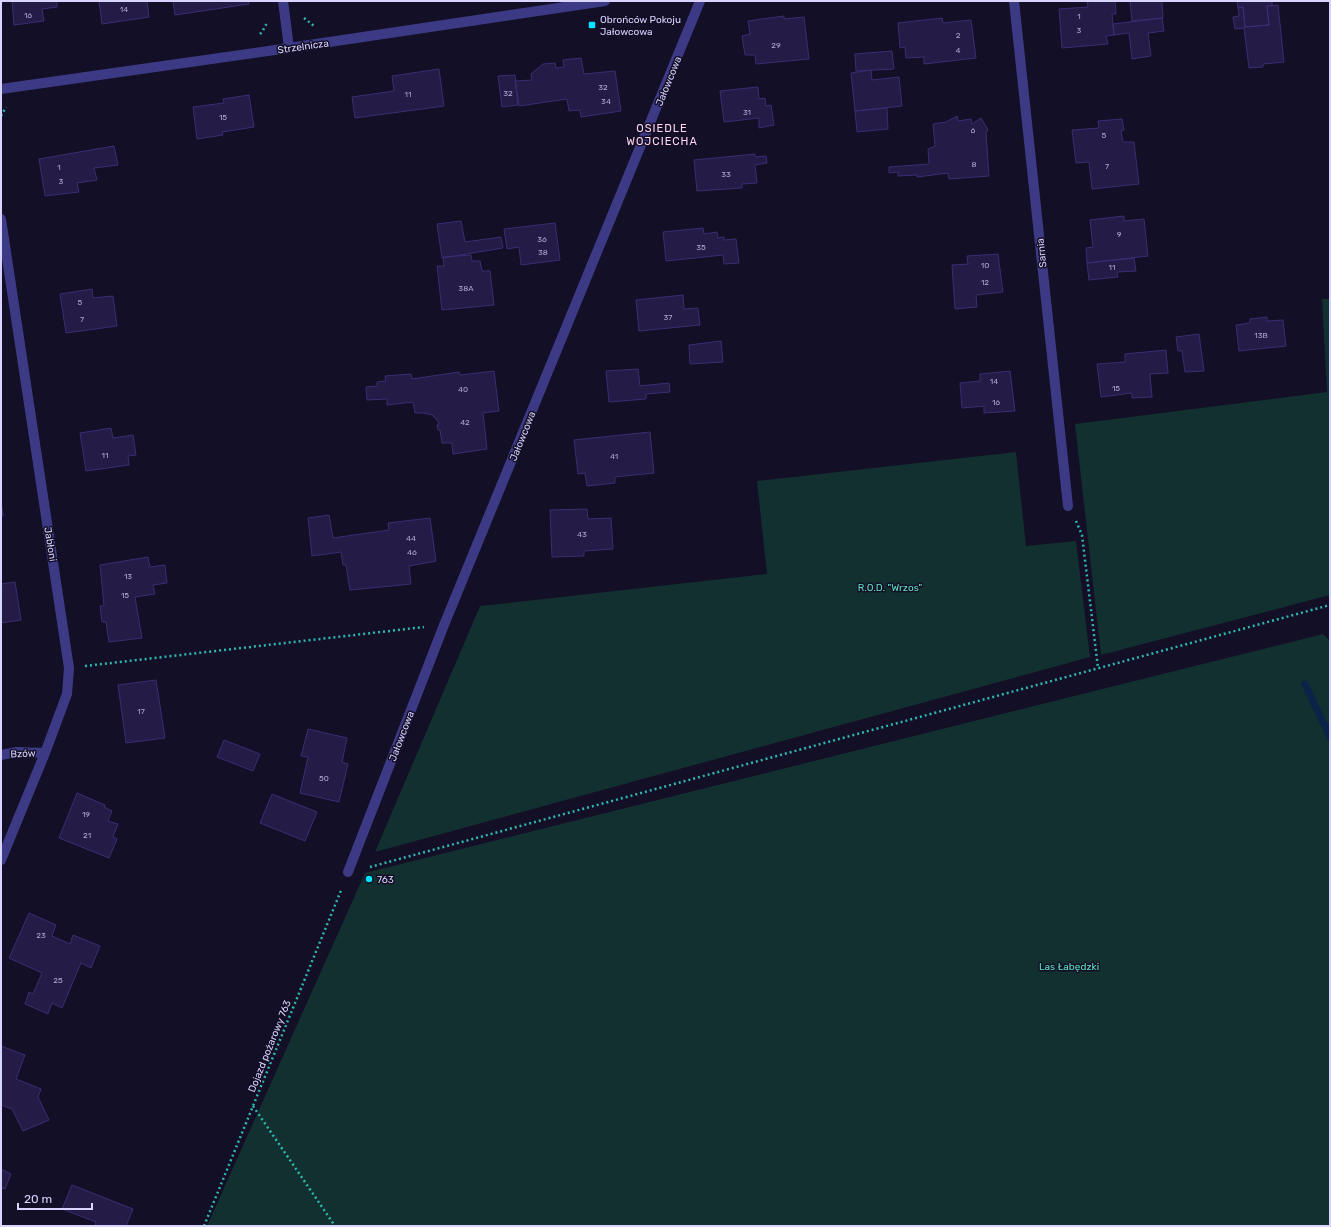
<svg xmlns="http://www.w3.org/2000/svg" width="1331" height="1227" font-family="Rubik,sans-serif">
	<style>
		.green { fill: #12302f }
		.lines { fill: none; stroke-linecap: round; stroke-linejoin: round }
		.stream { stroke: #0c2248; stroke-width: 7 }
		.building { fill: #241b47; stroke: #3b2d73 }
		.path { stroke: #2fb8b0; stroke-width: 2.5; stroke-dasharray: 2 3; stroke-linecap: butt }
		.minor { stroke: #3d3a85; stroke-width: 10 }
		.poi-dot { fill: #00e5ff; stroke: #130f26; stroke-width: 1.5 }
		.labels { text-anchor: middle; stroke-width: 3; stroke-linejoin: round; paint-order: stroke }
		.number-label { font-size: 8px; fill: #aca6d1 }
		.poi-label { font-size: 10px; fill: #d9d4ff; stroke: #130f26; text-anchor: start }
		.street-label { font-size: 10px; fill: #d9d4ff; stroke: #130f26 }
		.park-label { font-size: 10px; fill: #5fe0c0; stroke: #130f26 }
		.neighbourhood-label { font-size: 11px; letter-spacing: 1px; fill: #ffd6f0; stroke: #130f26 }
	</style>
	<rect width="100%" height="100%" fill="#130f26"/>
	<path class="green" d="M1322 299H1330V595L1101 655 1075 424 1327 392Z
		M1016 452 1026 546 1076 541 1090 657 375 852 480 606 767 574 757 481Z
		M1323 634 1330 641V1226H207L365 873Z"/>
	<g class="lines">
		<path class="stream" d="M1305 684 1330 737"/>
	</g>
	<path class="building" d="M12 1H57V7L42 9 44 21 14 25Z
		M99 1H147L149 17 102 24Z
		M173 1H248L249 4 175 15Z
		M1087 1H1115L1116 14H1112L1114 35 1106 36 1108 44 1062 48 1059 9 1088 7Z
		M1130 1H1162L1163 18 1132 21Z
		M1237 1H1272V6H1267L1269 25 1245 27 1243 7 1238 8Z
		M1278 5 1284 62 1263 64V67L1249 68 1244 28 1235 29 1233 17 1239 16 1238 8 1243 7 1245 27 1269 25 1267 6Z
		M784 16V19L804 17 809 59 756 64 755 55H745L742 36 750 34 748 21Z
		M942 18 943 23 971 20 976 58 924 64V57L906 58 905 47 900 48 898 23Z
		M1162 18 1164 31 1148 33 1151 56 1132 59 1129 33 1114 35 1113 24Z
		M892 51 894 69 856 71 855 54Z
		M581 58 584 74 615 71 621 111 581 117 580 110 569 111 567 99 519 106 515 81 532 80 531 74 543 64 555 63 556 68 564 67 563 60Z
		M439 69 444 106 355 118 352 97 394 91 392 76Z
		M871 70 872 80 899 77 902 106 855 111 851 73Z
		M515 75 518 105 502 107 498 76Z
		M758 87 759 99 765 98 766 106 771 105 774 125 759 128V118L724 122 720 91Z
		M249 95 254 127 222 132 223 135 197 139 193 107 224 103 223 99Z
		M887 108 888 129 857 132 855 111Z
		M957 116 958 121 971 119 972 124 981 118 988 130 986 132 989 176 949 179 948 173 917 177V175L898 176V172L889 173V167L929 164 928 149 935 146 933 124 946 122Z
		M1122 119 1124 130 1121 131 1123 142H1134L1139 184 1092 189 1089 162 1076 163 1072 130 1099 128 1098 121Z
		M114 146 118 165 94 168 97 180 77 183 79 192 45 196 39 159Z
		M755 154V157L766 156 767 163 755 165 757 183 742 184V188L697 191 694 160Z
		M1124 216V221L1144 219 1148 256 1087 263 1086 248 1093 247 1090 220Z
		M461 221 465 242 501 237 503 248 442 258 437 224Z
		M555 223 560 260 521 265 519 247 507 249 504 229Z
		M703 228 704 234 717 232 718 238 724 237V240L736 239 739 263 724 264 723 255 666 261 663 232Z
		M998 254 1003 292 976 295 977 307 955 309 952 265 968 264 967 256Z
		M471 255 472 261H480L482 271H490L494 305 442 310 437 266H444L443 257Z
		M1134 258 1136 271 1117 272 1118 277 1089 280 1087 263Z
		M92 289 93 298 113 296 117 326 66 333 60 294Z
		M683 295 684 309 698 308 700 325 639 331 636 300Z
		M1267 317V321L1283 320 1286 346 1239 351 1236 325 1250 323V319Z
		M1199 334 1204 371 1185 372 1182 351H1178L1176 337Z
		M721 341 723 362 690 364 689 345Z
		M1166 350 1168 373 1150 374 1152 397 1132 398V393L1101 397 1097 364 1125 362V354Z
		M638 369 640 386 669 383 670 392 646 394V399L609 402 606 371Z
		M494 371 499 411 483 413 487 449 453 454 452 443H442L440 430H438L437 425 439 424 437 420 432 415 424 413H415L413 402 387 405V399L367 400 366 387 377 386V382L386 381 385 376 411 374 412 379 459 372 460 375Z
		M1010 371 1015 411 984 413V406L962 408 960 383 980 381V374Z
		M111 428 113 438 133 435 136 455 128 456 129 465 86 471 80 433Z
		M650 432 654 473 615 477V483L587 486 585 473 578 474 574 440Z
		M1 500 3 516H1Z
		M587 509 588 519 611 518 613 549 584 551V556L552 557 550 510Z
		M329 515 333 538 389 530 388 523 430 518 436 561 409 566 411 584 350 590 346 565H343L341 552 312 556 308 518Z
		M148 557 150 567 165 565 167 583 153 585 155 594 135 597 142 638 109 642 106 622H102L100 606H104L100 565Z
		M15 582 21 620 1 623V584Z
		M156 680 165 738 126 743 118 685Z
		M308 729 347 738 342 762 348 764 339 802 300 793 308 757 301 756Z
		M224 740 260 754 253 771 217 757Z
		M77 793 105 805 104 807 112 811 108 821 118 824 113 837 117 839 109 858 59 838Z
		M272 794 317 812 305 841 260 823Z
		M29 913 56 925 52 936 70 944 73 935 100 946 91 968 81 963 62 1008 52 1003 48 1014 25 1004 29 992 33 994 42 973 9 958Z
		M1 1046 25 1055 16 1079 41 1089 38 1097 49 1120 23 1131 12 1109 1 1105Z
		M1 1169 11 1174 5 1189 1 1188Z
		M72 1185 133 1209 126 1226H95L96 1222 62 1209Z"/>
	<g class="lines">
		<path class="path" d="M304 18 314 26
			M260 34 262 32 267 23
			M1 116 6 107
			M1076 521 1082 535 1098 668
			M85 666 424 627
			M370 867 1330 605
			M253 1106 335 1226
			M204 1226 342 888"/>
		<path class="minor" d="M283 1 289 48
			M1014 1 1068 506
			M1 89 289 48 605 1
			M1 219 69 668 67 694 45 753 1 860
			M1 755 17 752 45 753
			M348 872 444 625 700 1"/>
	</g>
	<g class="poi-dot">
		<rect x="588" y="21" width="8" height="8" rx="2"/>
		<circle cx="369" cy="879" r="4"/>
	</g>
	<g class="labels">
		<g class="number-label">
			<text x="124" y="12">14</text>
			<text x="28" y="18">16</text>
			<text x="1079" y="19">1</text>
			<text x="1079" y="33">3</text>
			<text x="958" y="38">2</text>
			<text x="776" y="48">29</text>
			<text x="958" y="53">4</text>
			<text x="603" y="90">32</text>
			<text x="508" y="96">32</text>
			<text x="408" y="97">11</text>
			<text x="606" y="104">34</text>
			<text x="747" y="115">31</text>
			<text x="223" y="120">15</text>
			<text x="973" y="133">6</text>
			<text x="1104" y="138">5</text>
			<text x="974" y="167">8</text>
			<text x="1107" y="169">7</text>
			<text x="59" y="170">1</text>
			<text x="726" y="177">33</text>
			<text x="61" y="184">3</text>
			<text x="1119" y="237">9</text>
			<text x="542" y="242">36</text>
			<text x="701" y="250">35</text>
			<text x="543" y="255">38</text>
			<text x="985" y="268">10</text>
			<text x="1112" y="270">11</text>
			<text x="985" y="285">12</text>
			<text x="466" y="291">38A</text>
			<text x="80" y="305">5</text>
			<text x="668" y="320">37</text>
			<text x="82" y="322">7</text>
			<text x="1261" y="338">13B</text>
			<text x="994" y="384">14</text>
			<text x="1116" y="391">15</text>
			<text x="463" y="392">40</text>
			<text x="996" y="405">16</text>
			<text x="465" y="425">42</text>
			<text x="105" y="458">11</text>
			<text x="614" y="459">41</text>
			<text x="582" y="537">43</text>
			<text x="411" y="541">44</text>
			<text x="412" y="555">46</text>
			<text x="128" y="579">13</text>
			<text x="125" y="598">15</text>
			<text x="141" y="714">17</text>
			<text x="324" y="781">50</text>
			<text x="86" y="817">19</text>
			<text x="87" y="838">21</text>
			<text x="41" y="938">23</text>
			<text x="58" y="983">25</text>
		</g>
		<g class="poi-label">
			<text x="600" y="23">Obrońców Pokoju<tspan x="600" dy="12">Jałowcowa</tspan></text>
			<text x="377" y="883">763</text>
		</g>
		<g class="street-label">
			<text transform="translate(303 46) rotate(-8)" y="4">Strzelnicza</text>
			<text transform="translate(668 81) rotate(-68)" y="4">Jałowcowa</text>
			<text transform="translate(1041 253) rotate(-96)" y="4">Sarnia</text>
			<text transform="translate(522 436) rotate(-68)" y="4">Jałowcowa</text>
			<text transform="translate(51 544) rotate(81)" y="4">Jabłoni</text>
			<text transform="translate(401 736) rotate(-69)" y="4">Jałowcowa</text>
			<text transform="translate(23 753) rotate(-2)" y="4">Bzów</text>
			<text transform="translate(269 1046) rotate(-68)" y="4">Dojazd pożarowy 763</text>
		</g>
		<g class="park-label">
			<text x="890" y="591">R.O.D. "Wrzos"</text>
			<text x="1069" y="970">Las Łabędzki</text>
		</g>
		<g class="neighbourhood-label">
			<text x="662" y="132">OSIEDLE<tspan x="662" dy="13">WOJCIECHA</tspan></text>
		</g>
	</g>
	<rect width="1331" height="1227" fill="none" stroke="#d9d4ff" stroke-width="4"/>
	<path d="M18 1203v6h74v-6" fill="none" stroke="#d9d4ff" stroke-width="2"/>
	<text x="24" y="1203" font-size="12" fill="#d9d4ff" stroke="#130f26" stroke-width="3" paint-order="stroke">20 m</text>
</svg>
